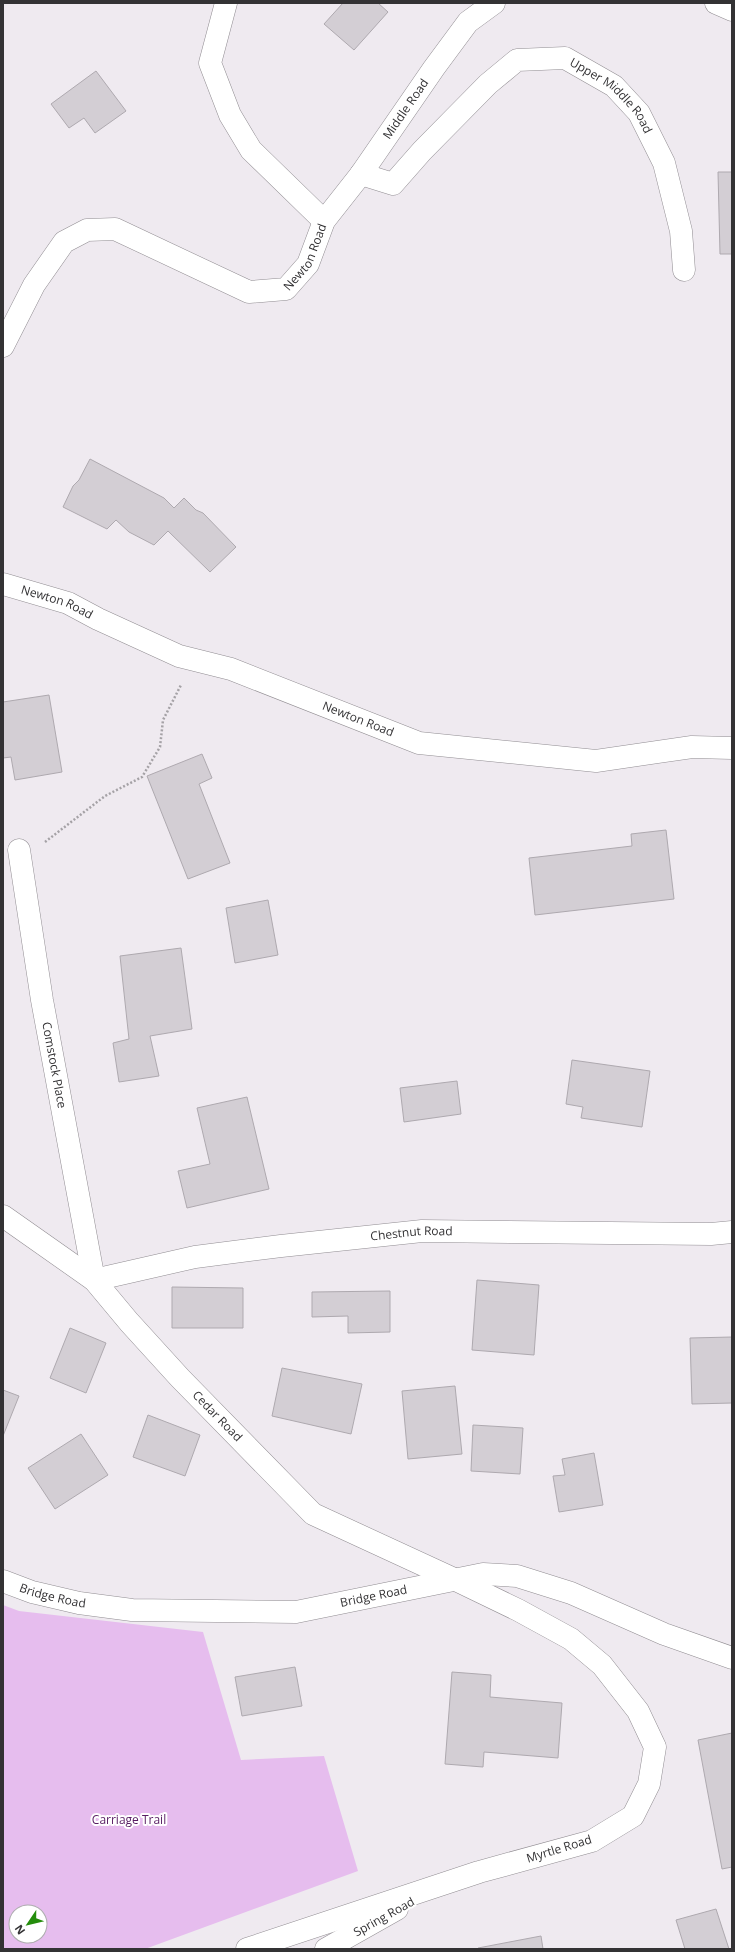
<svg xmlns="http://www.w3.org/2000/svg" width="735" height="1952" font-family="'Open Sans',sans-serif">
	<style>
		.green { fill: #e6bdee; fill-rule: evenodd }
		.building { fill: #d3ced4; stroke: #aea9af }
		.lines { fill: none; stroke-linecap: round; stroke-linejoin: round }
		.minor-casing { stroke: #918d92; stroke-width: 23 }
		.path { stroke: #a5a2a6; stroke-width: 2.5; stroke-dasharray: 2 2; stroke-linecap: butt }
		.minor { stroke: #fff; stroke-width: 22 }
		.labels { text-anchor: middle; stroke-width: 4; stroke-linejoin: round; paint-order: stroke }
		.street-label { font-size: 12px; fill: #333234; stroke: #fff }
		.park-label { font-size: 12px; fill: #581d63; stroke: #fff }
	</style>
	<rect width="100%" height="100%" fill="#efeaf0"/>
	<path class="green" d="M3 1605 19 1611 203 1632 241 1760 324 1756 358 1871 145 1949H3ZM16 1912H40V1936H16Z"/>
	<path class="building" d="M343 3H378L388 12 354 50 324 24Z
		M96 71 126 111 95 133 84 118 69 128 51 104Z
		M718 172H732V254H720Z
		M90 459 164 498 174 508 184 498 196 510 203 513 236 547 210 572 168 531 154 545 129 532 116 520 107 529 63 507 73 486 79 480Z
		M49 695 62 772 15 780 11 757 3 758V702Z
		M202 754 212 778 199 784 230 863 188 879 147 776Z
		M666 830 674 899 535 915 529 858 632 846 631 834Z
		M268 900 278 955 235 963 226 908Z
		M181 948 192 1029 150 1036 159 1076 119 1082 113 1043 129 1039 120 956Z
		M572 1060 650 1071 642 1127 581 1118 583 1107 566 1104Z
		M457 1081 461 1114 404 1122 400 1088Z
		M247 1097 269 1189 187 1208 178 1171 210 1164 197 1108Z
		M477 1280 539 1285 534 1355 472 1350Z
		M172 1287 243 1288V1328H172Z
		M390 1291V1332L348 1333V1316L312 1317V1292Z
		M70 1328 106 1343 86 1393 50 1378Z
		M732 1337V1403L692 1404 690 1338Z
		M282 1368 362 1384 351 1434 272 1416Z
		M455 1386 462 1454 408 1459 402 1391Z
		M3 1390 19 1396 3 1436Z
		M148 1415 200 1435 185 1476 133 1457Z
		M473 1425 523 1428 520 1474 471 1471Z
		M81 1434 108 1475 55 1509 28 1468Z
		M594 1453 603 1505 559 1512 553 1476 565 1475 562 1459Z
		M295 1667 302 1706 242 1716 235 1677Z
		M452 1672 491 1675 490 1697 562 1703 558 1758 484 1752 483 1767 445 1764Z
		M732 1733V1867L722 1869 698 1740Z
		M716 1909 729 1949H685L676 1920Z
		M541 1936 543 1949H478V1948Z"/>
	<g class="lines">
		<g class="minor-casing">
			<g id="minor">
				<path d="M226 3 210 63 230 115 251 150 324 221"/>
				<path d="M716 3 732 10"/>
				<path id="s1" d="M361 174 393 184 422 151 488 84 517 60 565 58 614 86 639 113 664 163 681 231 684 270"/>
				<path id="s2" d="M3 346 34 285 64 242 87 230 115 229 249 292 286 289 308 264 324 221 361 174 434 68 468 22 494 3"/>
				<path id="s3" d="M3 584 68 603 98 619 179 656 231 669 419 743 596 761 692 747 732 748"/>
				<path id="s4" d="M19 850 42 1000 94 1280 195 1257 281 1246 422 1231 711 1234 732 1232"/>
				<path id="s5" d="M3 1216 94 1280 129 1322 180 1378 313 1514 456 1580 518 1610 571 1639 602 1665 638 1711 655 1747 649 1784 633 1816 592 1841 479 1872 247 1949"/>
				<path id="s6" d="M3 1581 32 1592 79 1603 132 1610 296 1612 483 1574 517 1576 571 1593 664 1634 732 1658"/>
				<path d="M326 1949 397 1909"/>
			</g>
		</g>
		<path class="path" d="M45 842 105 796 142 777 160 747 163 720 181 685"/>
		<use href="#minor" class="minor"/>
	</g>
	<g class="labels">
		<g class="street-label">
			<text dy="4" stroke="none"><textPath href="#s1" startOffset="318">Upper Middle Road</textPath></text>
			<text dy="4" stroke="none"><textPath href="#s2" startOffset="578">Middle Road</textPath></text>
			<text dy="4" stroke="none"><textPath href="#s2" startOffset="398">Newton Road</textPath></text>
			<text dy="4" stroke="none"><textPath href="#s3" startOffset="57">Newton Road</textPath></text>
			<text dy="4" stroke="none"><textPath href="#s3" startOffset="381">Newton Road</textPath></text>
			<text dy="4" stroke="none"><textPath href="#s4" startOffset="218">Comstock Place</textPath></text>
			<text dy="4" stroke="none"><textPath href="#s4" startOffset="758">Chestnut Road</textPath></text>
			<text dy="4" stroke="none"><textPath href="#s5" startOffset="295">Cedar Road</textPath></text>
			<text dy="4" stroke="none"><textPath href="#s6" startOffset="52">Bridge Road</textPath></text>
			<text dy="4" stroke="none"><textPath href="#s6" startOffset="376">Bridge Road</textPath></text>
			<text transform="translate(559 1849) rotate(-17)" y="4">Myrtle Road</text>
			<text transform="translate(384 1917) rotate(-29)" y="4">Spring Road</text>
		</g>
		<g class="park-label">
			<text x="129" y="1824">Carriage Trail</text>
		</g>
	</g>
	<rect width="735" height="1952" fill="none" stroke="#333234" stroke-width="8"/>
	<g transform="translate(28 1924) rotate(235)"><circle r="19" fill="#ffffff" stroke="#adadae"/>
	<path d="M0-3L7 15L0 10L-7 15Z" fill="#248d0c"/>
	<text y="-6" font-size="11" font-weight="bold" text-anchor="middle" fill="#333234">N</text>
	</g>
</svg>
